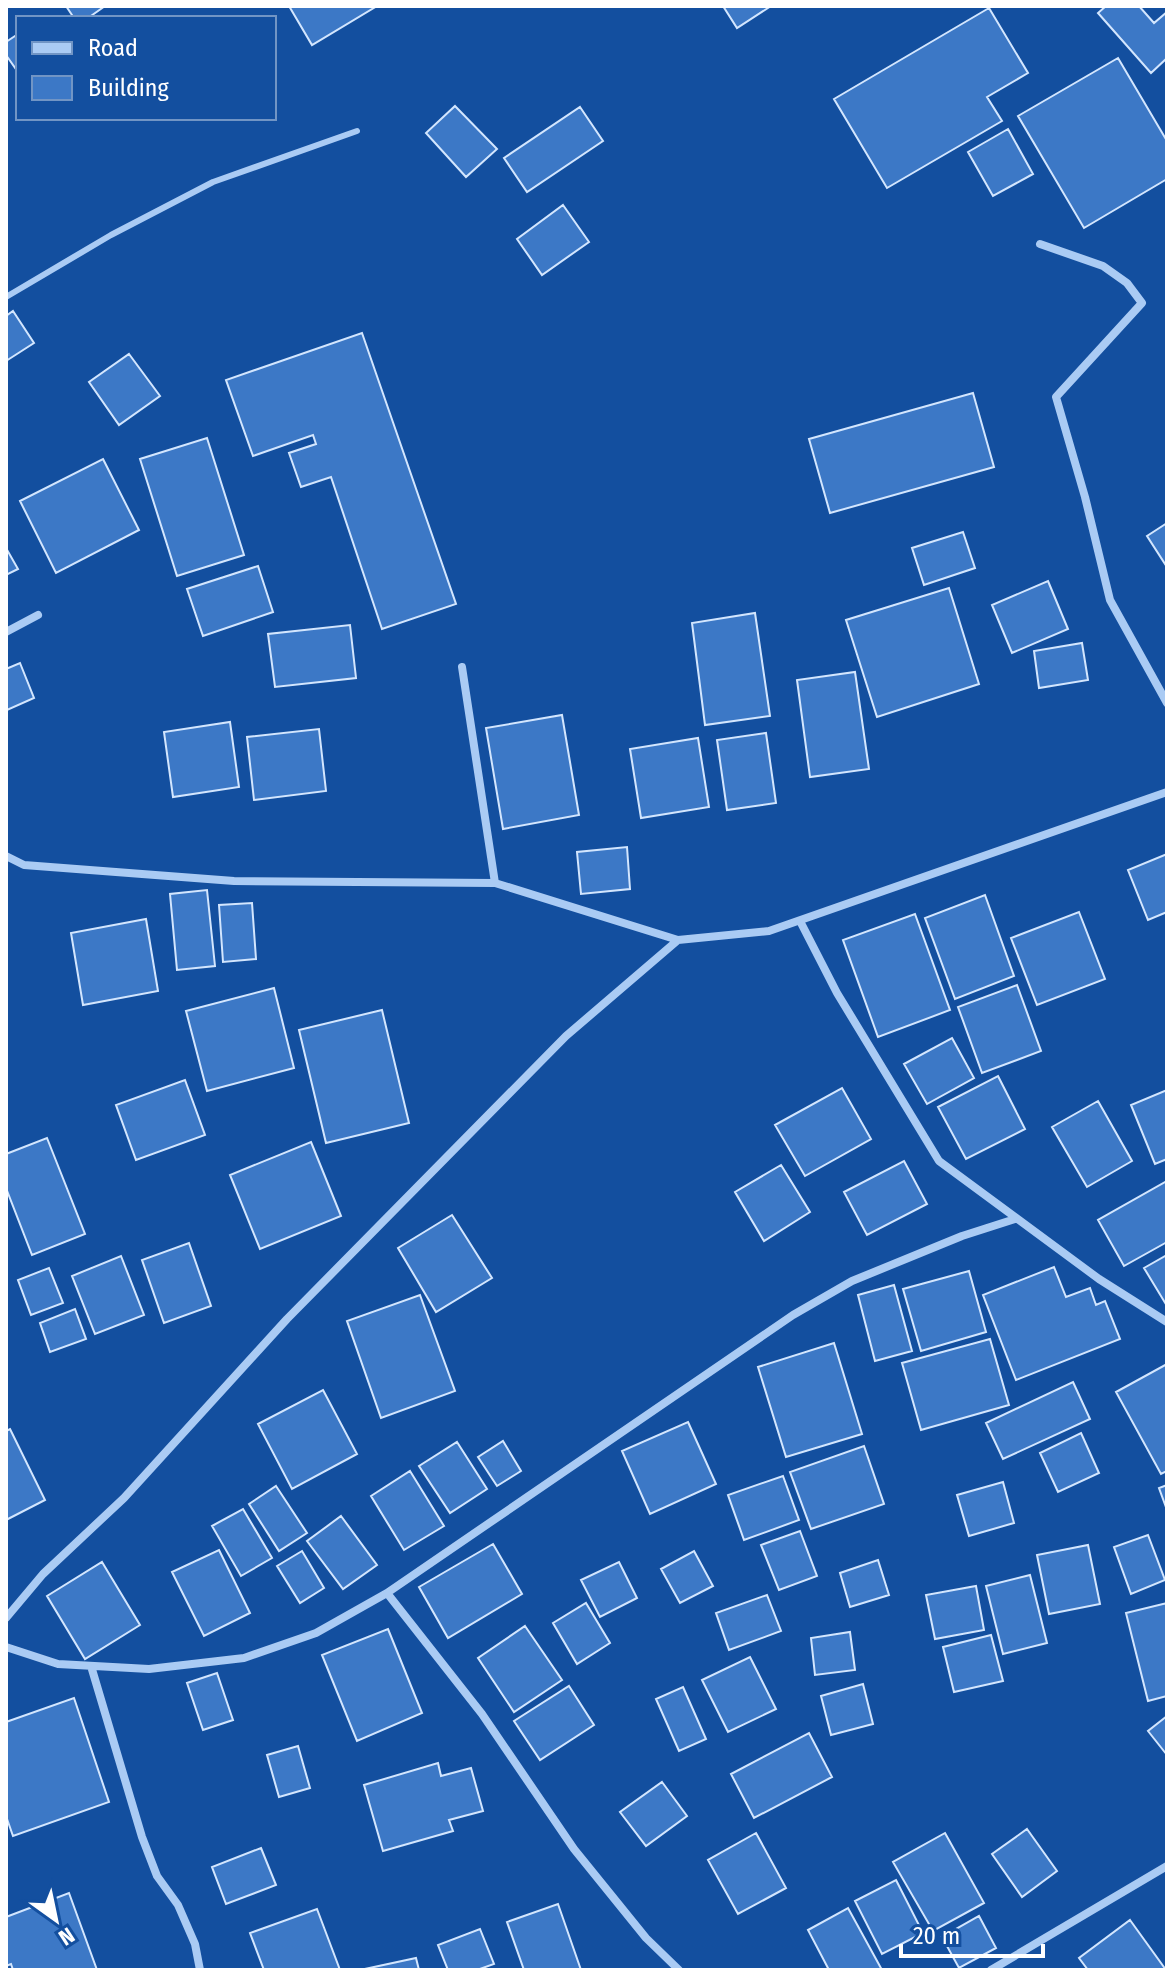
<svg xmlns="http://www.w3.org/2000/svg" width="1173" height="1976" font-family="'Fira Sans Condensed',sans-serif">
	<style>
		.building { fill: #3c78c6; stroke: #d3e6fe; stroke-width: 2 }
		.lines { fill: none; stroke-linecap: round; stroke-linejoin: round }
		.lane { stroke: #aacbf4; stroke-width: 6 }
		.street { stroke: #aacbf4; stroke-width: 8 }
	</style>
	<rect width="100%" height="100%" fill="#134f9f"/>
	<path class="building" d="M66 6H105L88 18H74Z
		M289 6H377L312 45Z
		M723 6H771L737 28Z
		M1106 6H1139L1154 23 1167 12V58L1151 73 1098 13Z
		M989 8 1028 73 987 97 1002 121 887 188 834 99Z
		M18 34V72L6 55V42Z
		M1118 58 1167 141V179L1084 228 1018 116Z
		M455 106 497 149 466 177 426 133Z
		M580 107 603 141 527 192 504 158Z
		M1008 129 1033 174 993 196 968 152Z
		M563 205 589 242 542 275 517 239Z
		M13 311 34 343 6 361V316Z
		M362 333 456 604 382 629 331 477 301 487 289 453 316 444 313 435 253 456 226 380Z
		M129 354 160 396 119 425 89 382Z
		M973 393 994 467 830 513 809 439Z
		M207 438 244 555 177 576 140 459Z
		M103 459 139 530 56 573 20 501Z
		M1167 523V567L1147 536Z
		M963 532 975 568 924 585 912 548Z
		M6 548 18 569 6 575Z
		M258 566 273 612 203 636 187 589Z
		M1048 581 1068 629 1012 653 992 605Z
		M949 588 979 684 877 717 846 620Z
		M755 613 770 716 705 725 692 623Z
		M350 625 356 678 275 687 268 634Z
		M1082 643 1088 680 1039 688 1034 651Z
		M20 663 34 698 7 710 6 669Z
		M855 672 869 769 810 777 797 680Z
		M562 715 579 815 503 829 486 728Z
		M230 722 239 787 173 797 164 732Z
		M319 729 326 791 254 800 247 737Z
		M766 733 776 803 727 810 717 740Z
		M698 738 709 807 641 818 630 749Z
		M627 847 630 889 581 894 577 852Z
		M1167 854V912L1148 920 1128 870Z
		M207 890 215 966 177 970 170 894Z
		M985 895 1014 976 955 999 925 918Z
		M252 903 256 959 223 962 219 905Z
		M1079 912 1105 979 1037 1005 1011 938Z
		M915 914 950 1010 878 1037 843 940Z
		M146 919 158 991 83 1005 71 933Z
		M1017 985 1041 1051 982 1073 958 1007Z
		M274 988 294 1068 207 1091 186 1011Z
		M382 1010 409 1123 326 1143 299 1030Z
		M952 1038 974 1078 927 1104 904 1064Z
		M998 1076 1025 1129 966 1159 938 1107Z
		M185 1080 205 1135 136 1160 116 1105Z
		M842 1088 871 1139 805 1176 775 1125Z
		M1167 1090V1159L1155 1164 1131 1105Z
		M1098 1101 1132 1161 1087 1187 1052 1127Z
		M47 1138 85 1234 32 1255 6 1188V1154Z
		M311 1142 341 1216 260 1249 230 1175Z
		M904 1161 927 1204 867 1235 844 1192Z
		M781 1165 810 1212 764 1241 735 1192Z
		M1167 1181V1242L1124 1266 1098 1220Z
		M452 1215 492 1278 436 1312 398 1248Z
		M189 1243 211 1306 164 1323 142 1260Z
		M1167 1255V1306L1144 1268Z
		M121 1256 144 1315 95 1334 72 1276Z
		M1054 1267 1066 1297 1090 1288 1096 1305 1105 1301 1120 1339 1016 1380 983 1295Z
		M49 1268 63 1303 31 1315 18 1280Z
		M969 1271 986 1332 921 1351 903 1289Z
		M894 1285 912 1351 875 1361 858 1295Z
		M420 1295 455 1391 381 1418 347 1321Z
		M75 1309 86 1339 50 1352 40 1323Z
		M990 1339 1009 1405 921 1430 902 1363Z
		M834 1343 862 1434 786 1457 758 1367Z
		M1167 1364V1471L1161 1474 1116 1392Z
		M1073 1382 1090 1419 1003 1459 986 1423Z
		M323 1390 357 1454 292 1489 258 1424Z
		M688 1422 716 1484 650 1514 622 1451Z
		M10 1429 45 1500 6 1520V1431Z
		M1081 1433 1099 1473 1058 1492 1040 1453Z
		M503 1441 521 1471 497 1486 478 1457Z
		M457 1442 487 1489 450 1513 419 1466Z
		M864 1446 884 1504 811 1529 790 1472Z
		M410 1471 444 1526 404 1550 371 1496Z
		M783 1476 799 1520 744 1540 728 1495Z
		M1003 1482 1014 1523 969 1536 957 1495Z
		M1167 1485V1510L1159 1488Z
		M276 1486 307 1533 279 1551 249 1504Z
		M243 1509 272 1558 241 1576 212 1526Z
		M341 1516 377 1565 343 1589 307 1541Z
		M800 1531 817 1576 779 1590 761 1545Z
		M1148 1535 1165 1580 1131 1594 1114 1547Z
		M493 1544 522 1594 448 1638 419 1587Z
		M1088 1545 1100 1604 1049 1614 1037 1555Z
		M219 1550 250 1613 204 1636 172 1572Z
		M302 1551 324 1588 300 1603 277 1566Z
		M694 1551 713 1586 680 1603 661 1569Z
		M878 1560 889 1595 850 1607 840 1573Z
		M102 1562 140 1625 85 1659 47 1596Z
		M619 1562 637 1598 600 1617 581 1580Z
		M1030 1575 1047 1643 1003 1654 986 1586Z
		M976 1586 984 1630 935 1639 926 1595Z
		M767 1595 781 1631 729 1650 716 1613Z
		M586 1603 610 1643 577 1664 553 1623Z
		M1167 1603V1696L1148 1701 1126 1613Z
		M525 1626 562 1680 514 1712 478 1658Z
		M388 1629 422 1713 357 1741 322 1655Z
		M850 1632 855 1670 815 1675 811 1638Z
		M991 1635 1003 1681 954 1692 943 1647Z
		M750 1657 776 1709 728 1732 702 1680Z
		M217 1673 233 1720 203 1730 187 1683Z
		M863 1684 873 1724 831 1735 821 1696Z
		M569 1686 594 1725 540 1760 514 1721Z
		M683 1687 706 1739 679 1751 656 1699Z
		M74 1698 109 1802 13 1836 6 1816V1722Z
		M1167 1716V1755L1148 1731Z
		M809 1733 832 1777 754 1818 731 1774Z
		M298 1746 310 1788 279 1797 267 1755Z
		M438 1763 441 1776 471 1768 483 1811 449 1820 453 1831 383 1851 364 1785Z
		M662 1782 687 1816 646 1846 620 1812Z
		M1027 1829 1057 1871 1022 1897 992 1854Z
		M756 1833 786 1888 738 1914 708 1860Z
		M945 1833 984 1903 933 1931 893 1862Z
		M261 1848 276 1885 226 1904 212 1867Z
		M896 1880 923 1933 882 1954 855 1901Z
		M69 1893 97 1970H13L11 1964 6 1966V1917Z
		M558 1904 581 1970H524L507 1922Z
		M848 1908 882 1970H829L808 1930Z
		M317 1909 340 1970H264L250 1933Z
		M979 1916 996 1948 959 1968 942 1937Z
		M1130 1920 1166 1970H1088L1079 1958Z
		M480 1929 494 1964 477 1970H448L438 1945Z
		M416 1958 419 1970H360Z"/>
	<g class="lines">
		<path class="lane" d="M6 297 111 235 213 182 357 131"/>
		<path class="street" d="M1040 244 1103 266 1127 283 1142 303 1056 397 1085 497 1110 600 1167 703
			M6 632 38 615
			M462 667 495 883
			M6 856 24 865 234 881 495 883 678 940
			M800 921 837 993 939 1161 1099 1279 1167 1322
			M387 1593 482 1714 574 1849 646 1938 679 1970
			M6 1618 43 1574 124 1498 287 1319 566 1036 678 940 769 931 1167 792
			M6 1647 58 1664 149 1669 244 1658 316 1633 387 1593 793 1315 852 1281 962 1236 1015 1219
			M91 1666 142 1837 157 1876 178 1905 195 1944 200 1970
			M991 1970 1167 1866"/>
	</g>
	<rect width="1173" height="1976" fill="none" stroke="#ffffff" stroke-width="16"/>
	<rect x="16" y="16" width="260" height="104" fill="#134f9f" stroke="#7195c5" stroke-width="2"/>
	<rect x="32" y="42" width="40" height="12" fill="#aacbf4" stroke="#7195c5" stroke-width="2"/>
	<text x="88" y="56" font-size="24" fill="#ffffff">Road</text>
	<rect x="32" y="76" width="40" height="24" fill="#3c78c6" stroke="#7195c5" stroke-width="2"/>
	<text x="88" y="96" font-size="24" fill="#ffffff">Building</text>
	<g transform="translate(56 1920) rotate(147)" stroke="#134f9f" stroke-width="6" paint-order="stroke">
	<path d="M0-6L14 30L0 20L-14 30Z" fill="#ffffff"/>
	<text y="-12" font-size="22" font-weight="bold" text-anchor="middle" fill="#ffffff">N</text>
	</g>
	<path d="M901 1944v12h142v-12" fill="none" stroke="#ffffff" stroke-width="4"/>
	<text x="913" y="1944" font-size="24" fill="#ffffff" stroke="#134f9f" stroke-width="6" paint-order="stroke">20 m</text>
</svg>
